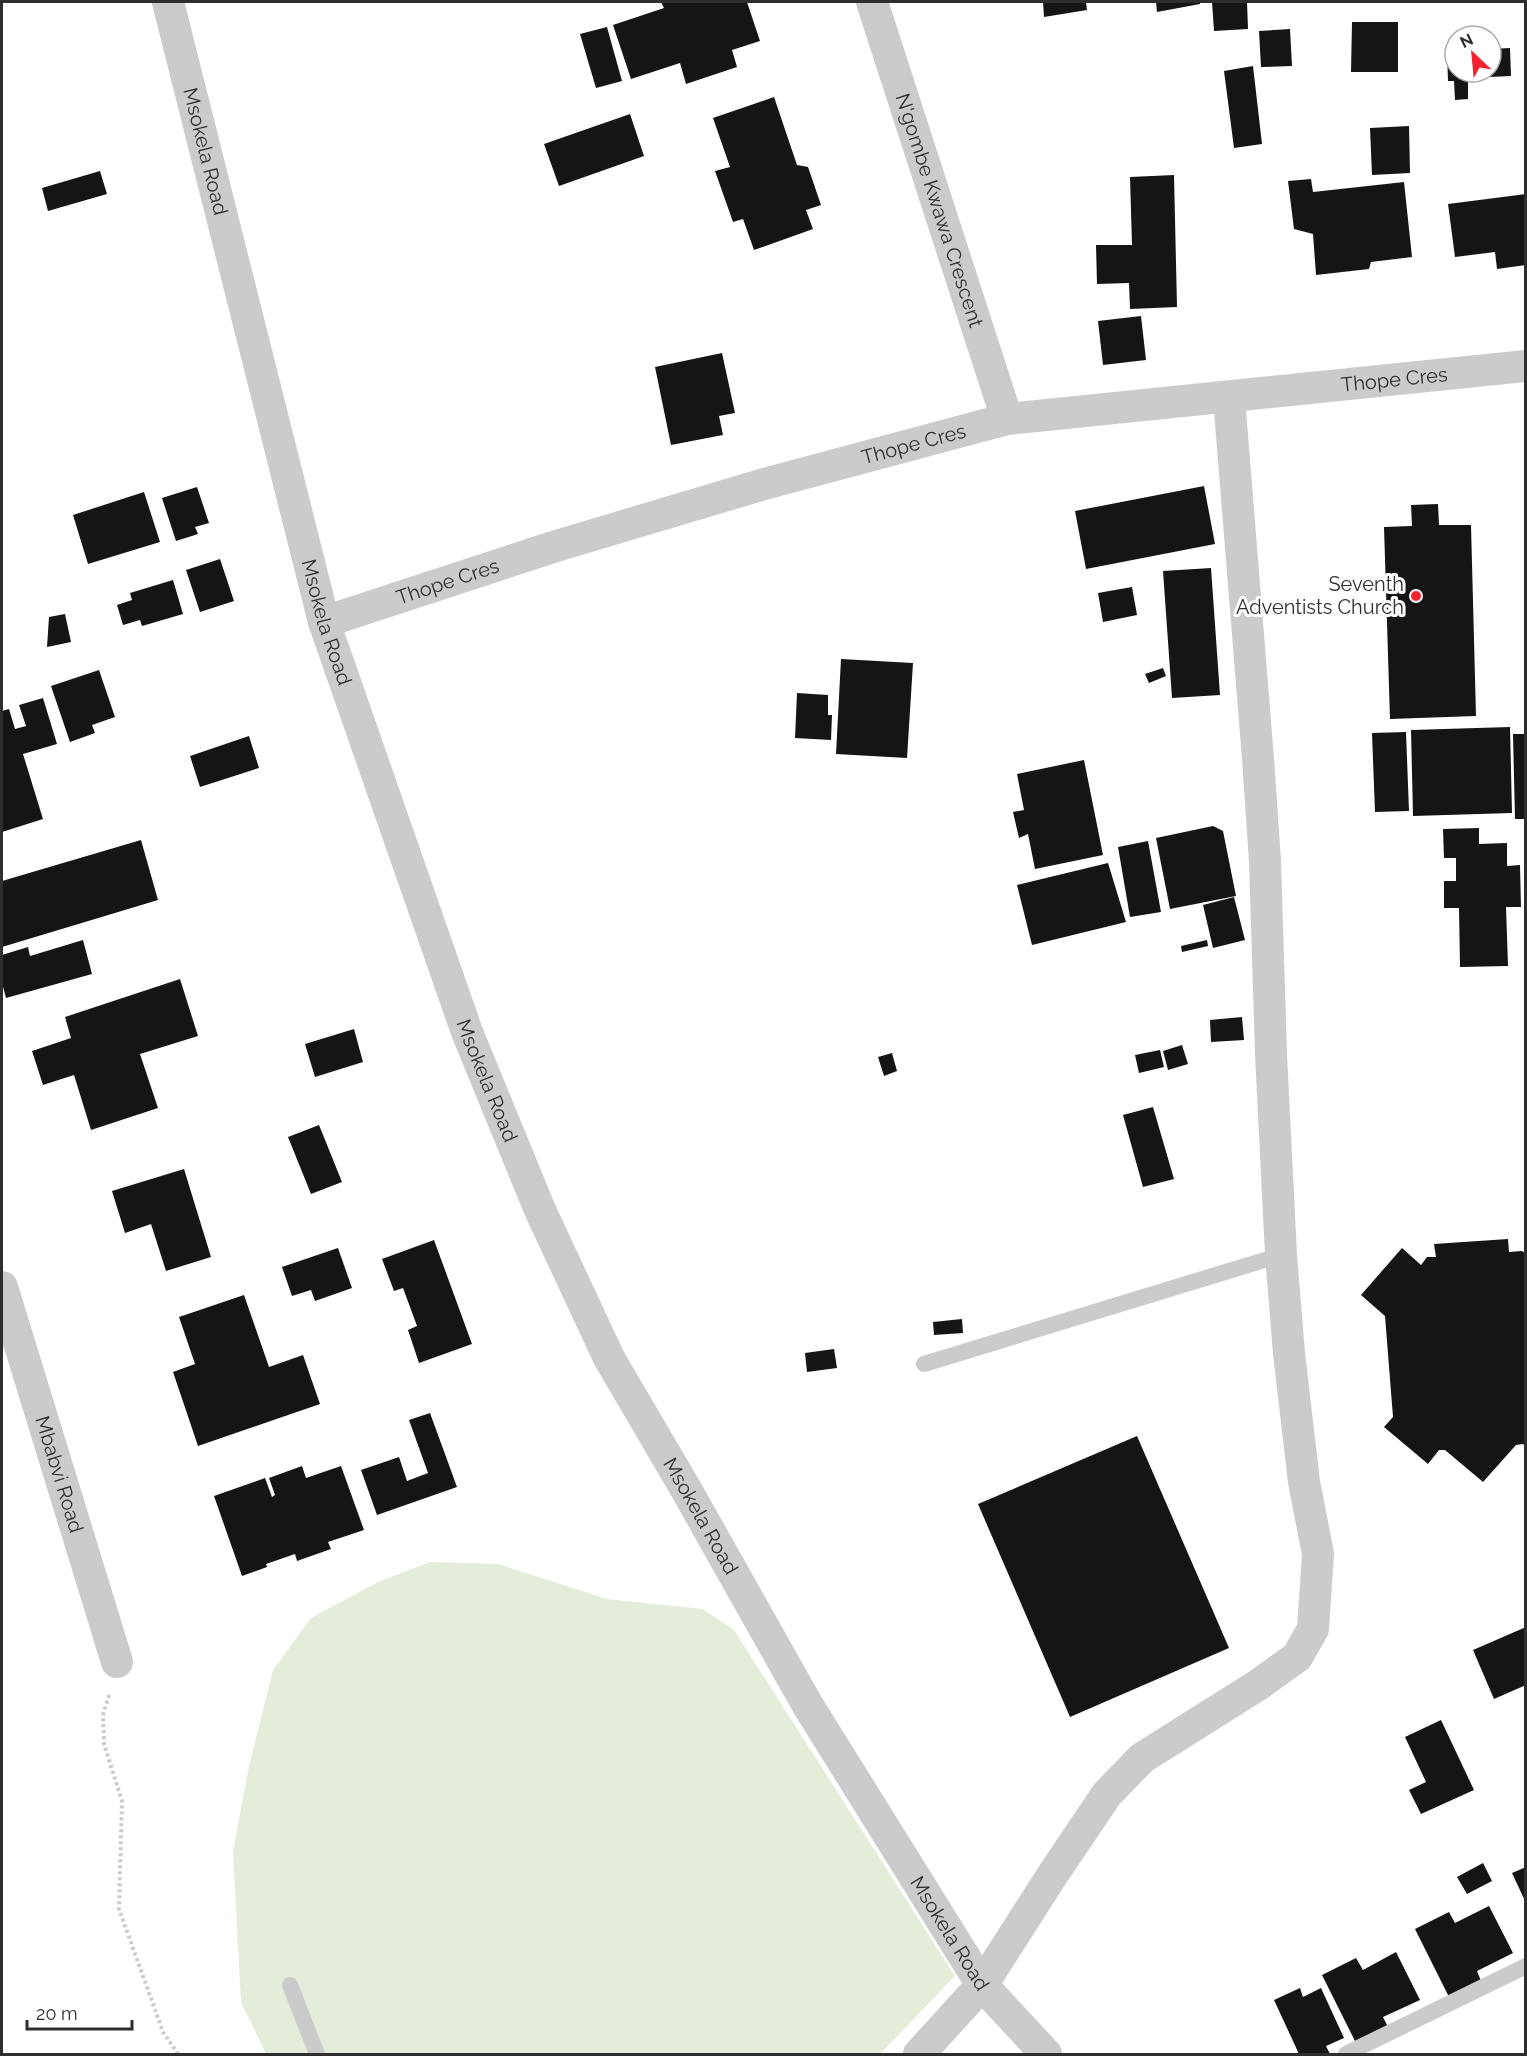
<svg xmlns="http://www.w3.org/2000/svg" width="1527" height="2056" font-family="Raleway,sans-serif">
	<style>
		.green { fill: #e4ecda }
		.building { fill: #151515 }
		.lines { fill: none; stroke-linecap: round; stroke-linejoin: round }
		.path { stroke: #cbcbcb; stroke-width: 4; stroke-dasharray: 3 3; stroke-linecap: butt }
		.service { stroke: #cbcbcb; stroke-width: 16 }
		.minor { stroke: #cbcbcb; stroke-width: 32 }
		.poi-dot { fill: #f1242f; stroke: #fff; stroke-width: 2 }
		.labels { text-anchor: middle; stroke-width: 6; stroke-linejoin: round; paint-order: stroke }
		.street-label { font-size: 20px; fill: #2e2e2e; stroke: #fff }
		.poi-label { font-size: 20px; fill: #2e2e2e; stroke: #fff; text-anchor: end }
	</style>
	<rect width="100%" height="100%" fill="#fff"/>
	<path class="green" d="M430 1562 498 1564 607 1599 703 1609 734 1630 955 1976 880 2054H266L241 2002 233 1851 249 1766 273 1670 311 1618 378 1582Z"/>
	<path class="building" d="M661 2H747L760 41 732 50 737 67 686 84 680 63 631 79 613 25 664 8Z
		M1043 2H1086L1087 10 1044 17Z
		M1156 2H1200V4L1157 12Z
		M1212 2H1247L1248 29 1214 31Z
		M1352 22H1398V72H1351Z
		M607 27 622 81 596 88 580 34Z
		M1290 29 1292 66 1261 67 1259 31Z
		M1510 48 1511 76 1468 78V99L1455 100 1454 81H1448L1447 51H1455V72H1491V49Z
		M1253 66 1262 144 1234 148 1224 71Z
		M774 97 797 165 808 167 821 205 806 210 813 229 754 250 743 219 733 222 715 171 730 167 713 118Z
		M630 114 644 156 559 186 544 144Z
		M1409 126 1410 173 1372 175 1370 128Z
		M100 171 107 194 48 211 42 188Z
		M1174 175 1177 307 1130 309 1129 283 1097 284 1096 245H1132L1130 177Z
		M1311 179 1313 192 1404 182 1412 257 1371 262 1369 269 1316 275 1313 234 1294 229 1288 181Z
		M1526 194V265L1497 269 1495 252 1455 257 1448 204Z
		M1141 316 1146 360 1103 365 1098 321Z
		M722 353 735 413 719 416 723 435 671 445 655 367Z
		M1204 486 1215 544 1086 569 1075 511Z
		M197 487 209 523 195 527 198 534 176 541 162 498Z
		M144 492 160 542 88 564 73 515Z
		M1438 504 1439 525H1471L1476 716 1390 719 1384 527 1412 526 1411 505Z
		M220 559 234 601 200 612 186 570Z
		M1211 568 1220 695 1172 698 1163 571Z
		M173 580 183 614 142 626 140 620 123 625 117 605 132 600 130 593Z
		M1132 587 1137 615 1103 622 1098 593Z
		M65 614 71 642 47 647 49 617Z
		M841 659 913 663 907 758 836 754Z
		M1163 668 1166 676 1149 683 1145 674Z
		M99 670 115 717 92 725 95 733 70 742 51 686Z
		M797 693 828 695V715H832L831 740 795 738Z
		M43 698 57 744 23 754 43 819 2 832V711L9 709 15 729 26 726 19 705Z
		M1510 727 1512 813 1413 816 1411 730Z
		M1406 732 1409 811 1375 812 1372 733Z
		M1513 734H1526V819H1515Z
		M249 736 259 768 200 787 190 756Z
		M1084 760 1103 855 1035 869 1028 834 1019 838 1013 812 1024 810 1017 774Z
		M1213 826 1223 831 1236 896 1170 909 1156 838Z
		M1479 828V844L1507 843V866L1520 865 1521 907H1506L1508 966 1460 967 1459 908H1444V881H1456V858H1444L1443 829Z
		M141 840 158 900 2 947V881Z
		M1148 841 1161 912 1130 917 1118 847Z
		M1108 863 1126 922 1032 945 1017 885Z
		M1234 897 1245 940 1213 948 1203 905Z
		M83 940 92 974 6 998 2 983V955L28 947 30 956Z
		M1207 940 1208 946 1182 952 1181 946Z
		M180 979 198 1036 140 1054 158 1108 91 1130 74 1075 43 1085 32 1051 71 1038 65 1017Z
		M1242 1017 1244 1040 1211 1042 1210 1020Z
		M354 1029 363 1062 315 1077 305 1044Z
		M1182 1045 1188 1064 1168 1070 1163 1051Z
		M1160 1050 1164 1067 1139 1073 1135 1055Z
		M892 1053 897 1071 884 1076 878 1057Z
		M1153 1107 1174 1179 1143 1187 1123 1115Z
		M319 1125 342 1182 311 1194 288 1137Z
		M184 1169 211 1257 166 1271 151 1224 125 1233 112 1191Z
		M1508 1239 1509 1252 1522 1251 1526 1254V1446L1523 1444 1516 1445 1483 1482 1445 1450H1439L1428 1464 1384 1427 1393 1417 1385 1316 1361 1295 1402 1248 1421 1265 1427 1257H1436L1434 1244Z
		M434 1240 472 1344 419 1363 408 1330 417 1326 403 1288 394 1291 382 1259Z
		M338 1248 352 1288 315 1301 311 1290 292 1296 282 1267Z
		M244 1295 269 1367 303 1355 320 1404 198 1446 173 1372 195 1364 179 1317Z
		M962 1319 963 1333 934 1335 933 1322Z
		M834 1349 837 1368 807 1372 805 1353Z
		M430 1413 457 1487 377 1515 361 1470 399 1457 407 1481 428 1473 409 1420Z
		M1137 1436 1229 1648 1070 1717 978 1504Z
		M302 1466 306 1478 341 1466 364 1530 328 1542 331 1549 297 1561 295 1554 266 1564 267 1567 242 1576 214 1496 265 1478 272 1497 275 1495 269 1478Z
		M1526 1627V1685L1494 1699 1473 1650Z
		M1441 1720 1474 1790 1421 1814 1409 1790 1426 1782 1405 1737Z
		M1483 1863 1492 1881 1467 1894 1457 1877Z
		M1526 1867V1903L1512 1873Z
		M1489 1906 1513 1953 1477 1971 1481 1981 1449 1997 1415 1929 1449 1912 1455 1923Z
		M1396 1952 1420 2000 1383 2017 1388 2027 1356 2043 1322 1975 1356 1958 1363 1970Z
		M1300 1988 1303 1997 1321 1988 1344 2038 1326 2046 1330 2054H1299L1274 2000Z"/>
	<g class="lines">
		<path class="path" d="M109 1695 103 1715 104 1744 122 1801 119 1909 163 2032 178 2054"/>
		<path class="service" d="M924 1364 1281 1255
			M290 1985 317 2054
			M1346 2054 1526 1966"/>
		<g class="minor">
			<path id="s1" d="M168 2 324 622 467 1032 540 1210 609 1358 687 1491 807 1704 982 1985 1046 2054"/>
			<path id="s2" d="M872 2 1007 419"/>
			<path id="s3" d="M324 622 553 547 764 484 1007 419 1526 366"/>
			<path id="s4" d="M2 1287 117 1662"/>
			<path d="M919 2054 982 1985 1053 1874 1107 1794 1142 1758 1258 1685 1297 1657 1313 1629 1318 1554 1304 1482 1289 1353 1281 1255 1271 1054 1265 861 1258 759 1229 398"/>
		</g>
	</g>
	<circle class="poi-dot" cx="1416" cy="596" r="6"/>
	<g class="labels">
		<g class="street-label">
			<text dy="7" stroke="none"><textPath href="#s1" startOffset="154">Msokela Road</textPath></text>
			<text dy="7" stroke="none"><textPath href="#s2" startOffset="219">N'gombe Kwawa Crescent</textPath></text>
			<text dy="7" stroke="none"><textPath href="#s3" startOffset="1102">Thope Cres</textPath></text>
			<text dy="7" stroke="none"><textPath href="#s3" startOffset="616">Thope Cres</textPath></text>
			<text dy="7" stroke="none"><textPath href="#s3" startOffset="130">Thope Cres</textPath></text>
			<text dy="7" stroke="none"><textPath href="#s1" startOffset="640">Msokela Road</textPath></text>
			<text dy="7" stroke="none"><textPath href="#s1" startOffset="1126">Msokela Road</textPath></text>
			<text dy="7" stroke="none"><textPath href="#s4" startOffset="196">Mbabvi Road</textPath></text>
			<text dy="7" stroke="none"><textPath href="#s1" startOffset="1612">Msokela Road</textPath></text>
			<text dy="7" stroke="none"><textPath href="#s1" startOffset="2098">Msokela Road</textPath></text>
		</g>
		<g class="poi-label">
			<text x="1404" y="591">Seventh<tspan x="1404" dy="23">Adventists Church</tspan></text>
		</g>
	</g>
	<rect width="1527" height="2056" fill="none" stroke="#2e2e2e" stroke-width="6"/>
	<g transform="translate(1473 54) rotate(334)"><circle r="28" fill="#ffffff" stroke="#ababab" stroke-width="1.5"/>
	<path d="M0-4.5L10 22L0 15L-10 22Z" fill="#f1242f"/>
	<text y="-9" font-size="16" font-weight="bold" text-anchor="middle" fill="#2e2e2e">N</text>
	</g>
	<path d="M27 2020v9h105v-9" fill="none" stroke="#2e2e2e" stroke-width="3"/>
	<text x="36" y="2020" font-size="18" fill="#2e2e2e" stroke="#ffffff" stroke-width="4.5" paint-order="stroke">20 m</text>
</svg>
